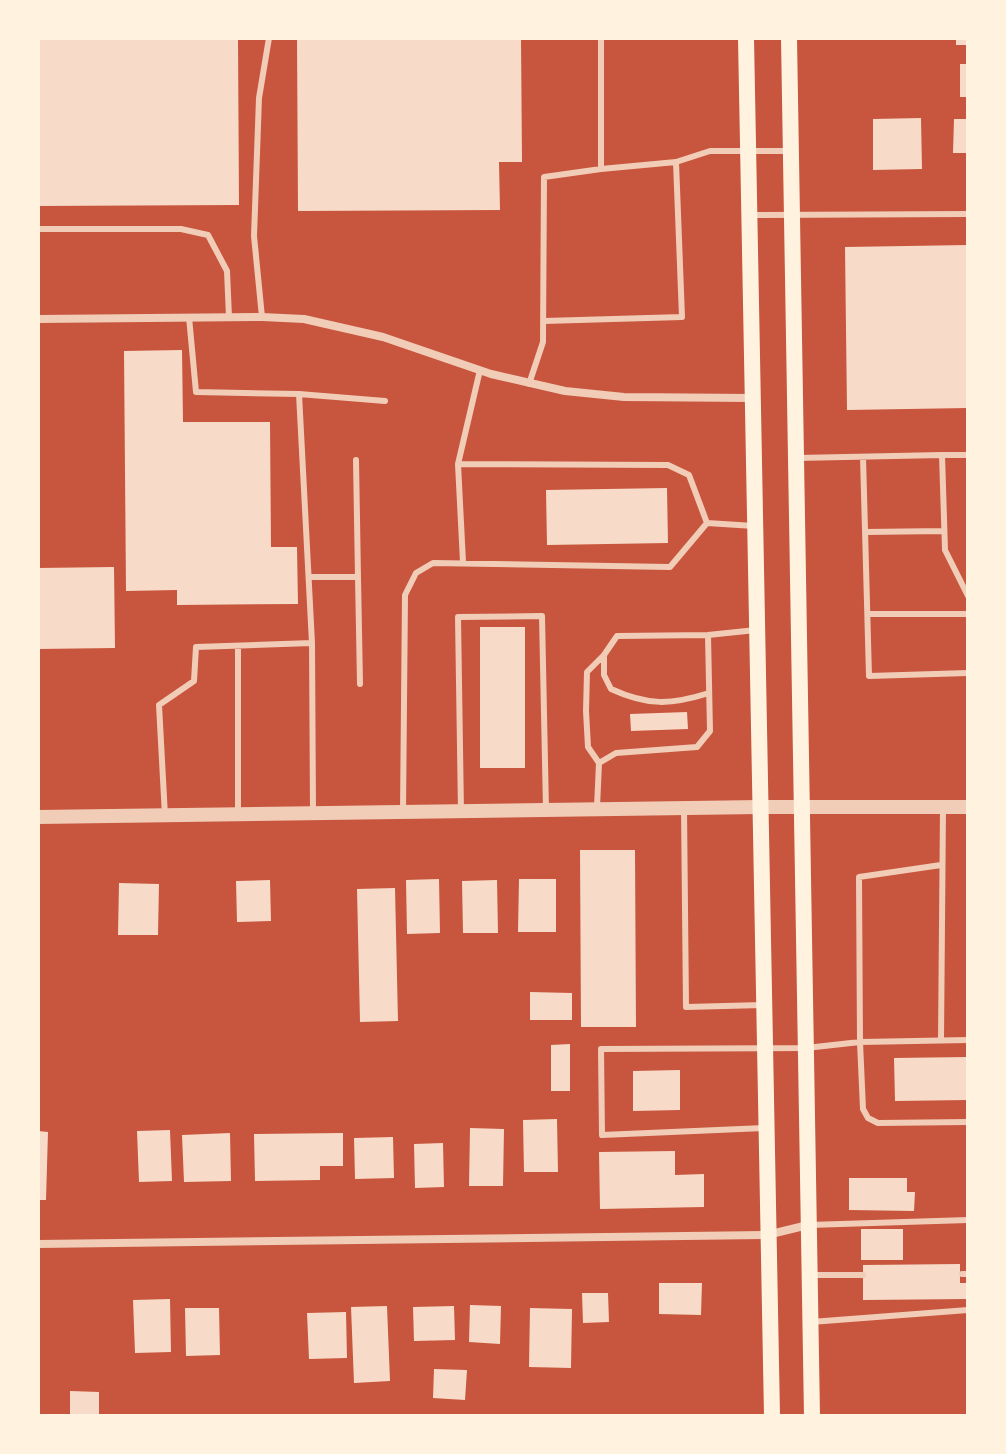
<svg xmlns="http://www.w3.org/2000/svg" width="1006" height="1454" font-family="Georgia,serif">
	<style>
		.building { fill: #f7dbc8 }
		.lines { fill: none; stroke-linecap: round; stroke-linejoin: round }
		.service { stroke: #f1ccb7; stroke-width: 6 }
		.minor { stroke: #f1ccb7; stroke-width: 8 }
		.tertiary { stroke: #f1ccb7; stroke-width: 14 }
		.secondary { stroke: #fff3e0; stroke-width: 16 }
	</style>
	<rect width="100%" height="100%" fill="#c8553d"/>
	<path class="building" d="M38 38H238L239 205 38 206Z
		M297 38H521L522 162H499L500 210 298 211Z
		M956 38H968V45H956Z
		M960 64H968V97H960Z
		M921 118 922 169 873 170V119Z
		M954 119H968V153H953Z
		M968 245V408L847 410 845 247Z
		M182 350 183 422H270L271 547H297L298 604 177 605V590L126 591 124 351Z
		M667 488 668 543 547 545 546 490Z
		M114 567 115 648 38 649V568Z
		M480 627H525V768H480Z
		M687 712 688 729 631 731 630 714Z
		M580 850H635L636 1027H581Z
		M439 879 440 933 407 934 406 880Z
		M519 879H556V932H518Z
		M270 880 271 921 237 922 236 881Z
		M497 880 498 933H463L462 881Z
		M119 883 159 884 158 935H118Z
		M395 888 398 1021 360 1022 357 889Z
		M530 992 572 993V1020H530Z
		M570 1044V1091H551V1045Z
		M968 1057V1100L895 1101 894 1058Z
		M680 1070V1110L633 1111V1071Z
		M557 1119 558 1172H524L523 1120Z
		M470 1128 504 1129 503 1186H469Z
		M170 1130 172 1181 139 1182 137 1131Z
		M38 1131 48 1132 46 1200H38Z
		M230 1133 231 1181 184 1182 182 1135Z
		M343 1133V1166H320V1180L255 1181 254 1134Z
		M393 1137 394 1178 355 1179 354 1138Z
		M443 1143 444 1187 415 1188 414 1144Z
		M675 1151V1175L704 1174V1207L600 1209 599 1152Z
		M849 1178H907V1192H915L914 1211 849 1210Z
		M861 1229H903V1260H861Z
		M960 1264V1283H968V1299L863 1300V1265Z
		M659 1283H702L701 1315 659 1314Z
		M582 1293H608L609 1322 583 1323Z
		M170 1299 171 1352 135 1353 133 1300Z
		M470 1305 501 1306 500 1344 469 1342Z
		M387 1306 390 1381 354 1383 351 1307Z
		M454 1306 455 1340 414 1341 413 1307Z
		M185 1308H219L220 1355 186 1356Z
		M530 1308 572 1309 571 1368 529 1367Z
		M346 1312 347 1358 309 1359 307 1313Z
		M434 1369 467 1370 465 1400 433 1398Z
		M70 1391 99 1392V1416H70Z"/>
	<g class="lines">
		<path class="service" d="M601 38V169L676 162 710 151H788
			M752 215 968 214
			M38 229H181L208 235 227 271 229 317
			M262 317 254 236 259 98 269 38
			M544 321 682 317 676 162
			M529 384 543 342 544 177 601 169
			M299 394 385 401
			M942 455H968
			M863 457 869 676 968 673
			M797 458 942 455 945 550 968 596
			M458 464 668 465 689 475 707 523
			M707 523 754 526
			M865 532 944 531
			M463 562 458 464 480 370
			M309 577H358L356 460
			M358 577 360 684
			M868 614H968
			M312 643 313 811
			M238 646V814
			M604 655V675L611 689C648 706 671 705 709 693
			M599 763 616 753 697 747 710 731 708 635
			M597 807 599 763 588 747 586 711 587 672 604 655 617 636 708 635 756 630
			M684 808 686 1007 763 1005
			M403 812 405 595 416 573 433 563 670 567 707 523
			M461 812 458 617 542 616 546 810
			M165 816 159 705 194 681 196 647 312 643 299 394 196 392 189 317
			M941 1040 943 808
			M968 1040 860 1042 863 1109 868 1118 878 1123 968 1122
			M764 1128 602 1135 601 1049 806 1048 860 1042 859 877 941 865
			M809 1225 968 1220
			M962 1274H968
			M810 1275H863
			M811 1322 968 1310"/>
		<path class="minor" d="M38 319 262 317 304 319 383 337 491 374 565 391 624 397 751 398
			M38 1244 767 1235 808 1225"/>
		<path class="tertiary" d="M38 817 760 807H968"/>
		<path class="secondary" d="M746 38 772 1416
			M789 38 812 1416"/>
	</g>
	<rect width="1006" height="1454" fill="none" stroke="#fff3e0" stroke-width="80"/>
</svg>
